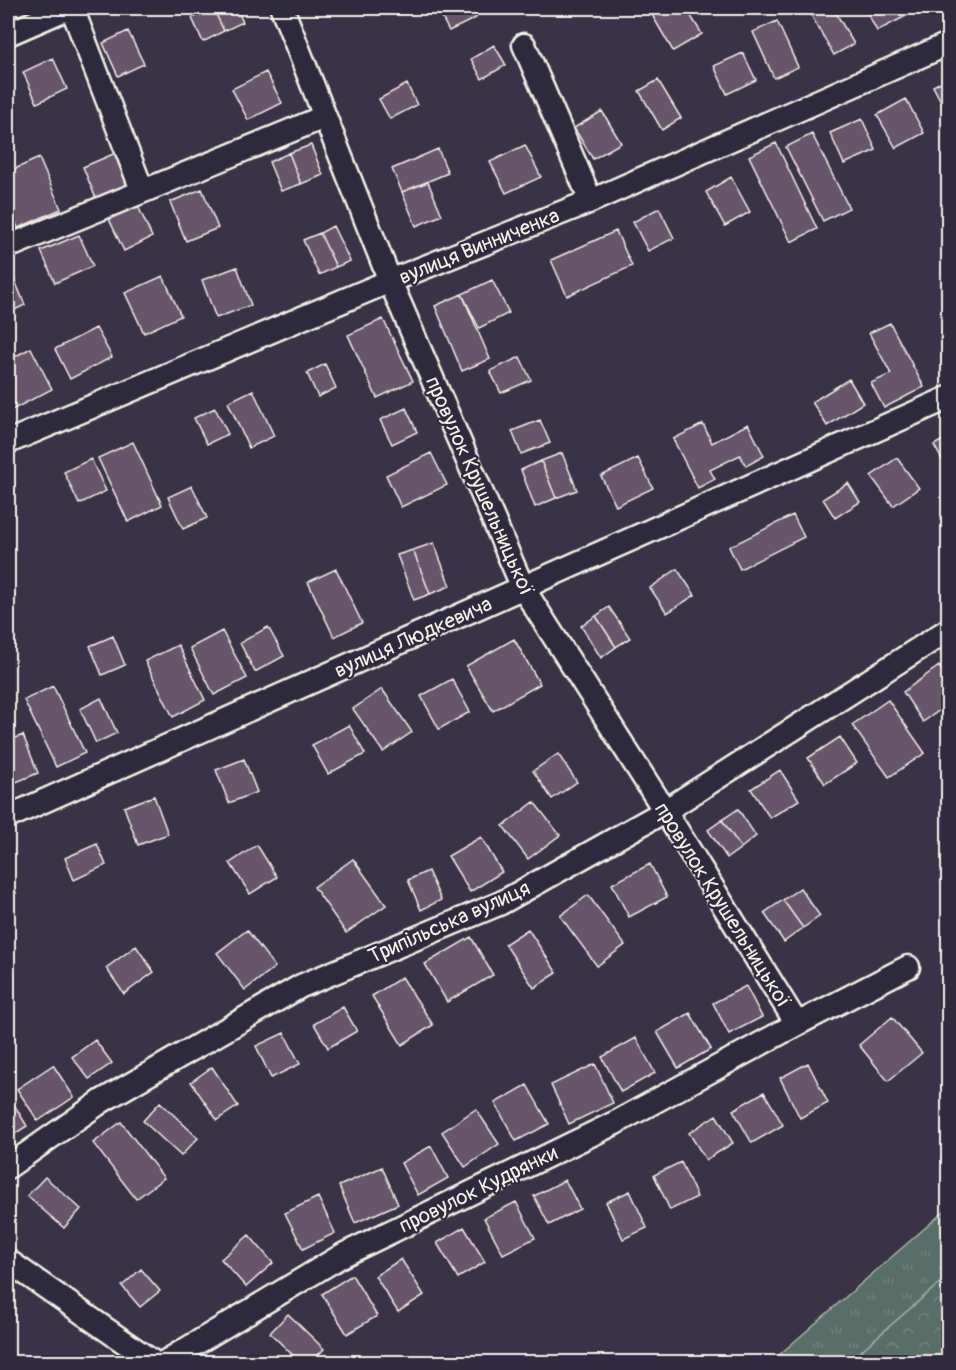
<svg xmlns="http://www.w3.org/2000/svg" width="956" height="1370" font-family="Pangolin,sans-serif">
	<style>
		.grass { fill: url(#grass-tufts); stroke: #a6b0a8; stroke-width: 1.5 }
		.forest { fill: url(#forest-crowns); stroke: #a6b0a8; stroke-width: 1.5 }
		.building { fill: #68546c; stroke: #f4f1e8; stroke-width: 1.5 }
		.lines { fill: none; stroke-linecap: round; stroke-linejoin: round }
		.minor-casing { stroke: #f4f1e8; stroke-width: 27 }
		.minor { stroke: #2f2a3d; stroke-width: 22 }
		.labels { text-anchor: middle; stroke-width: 4.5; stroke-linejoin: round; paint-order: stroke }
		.street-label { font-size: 21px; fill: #f4f1e8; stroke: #2f2a3d }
	</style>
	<defs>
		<pattern id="grass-tufts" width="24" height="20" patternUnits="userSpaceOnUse" patternTransform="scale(1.5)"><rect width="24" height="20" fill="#596e67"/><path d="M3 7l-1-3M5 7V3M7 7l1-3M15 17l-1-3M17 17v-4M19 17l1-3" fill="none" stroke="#71837d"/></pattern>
		<pattern id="forest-crowns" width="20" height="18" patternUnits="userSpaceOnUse" patternTransform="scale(1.5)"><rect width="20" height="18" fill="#596e67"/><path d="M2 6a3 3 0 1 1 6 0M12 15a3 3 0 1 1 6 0" fill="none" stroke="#71837d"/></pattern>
	</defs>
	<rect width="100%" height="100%" fill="#3a3246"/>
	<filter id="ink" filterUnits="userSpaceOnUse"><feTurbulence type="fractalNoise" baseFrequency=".0167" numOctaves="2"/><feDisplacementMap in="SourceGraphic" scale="12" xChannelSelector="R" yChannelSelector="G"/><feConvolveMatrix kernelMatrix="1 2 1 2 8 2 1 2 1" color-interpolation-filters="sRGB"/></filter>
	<g filter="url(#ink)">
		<path class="grass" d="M948 1208V1362H771Z"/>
		<path class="forest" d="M948 1276V1362H848Z"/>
		<path class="building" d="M213 8 224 31 203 42 192 18Z
			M213 8H236L243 22 224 31Z
			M437 8H470L476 18 449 31Z
			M664 8H686L702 34 673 51 652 15Z
			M821 8H833L854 44 834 55 810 13Z
			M865 8H907L910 14 877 31Z
			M777 21 798 67 774 78 753 32Z
			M128 31 144 64 118 76 103 43Z
			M494 45 506 65 482 79 471 59Z
			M743 53 756 80 727 94 714 66Z
			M53 58 67 89 37 103 23 72Z
			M266 72 282 103 248 120 232 89Z
			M948 78V115L933 86Z
			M658 80 681 118 662 130 639 91Z
			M407 84 417 105 390 119 379 99Z
			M906 99 924 133 896 148 877 115Z
			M602 111 621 143 593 159 574 128Z
			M862 119 876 150 844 164 830 133Z
			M812 134 849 208 823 221 786 147Z
			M776 143 817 229 791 242 749 156Z
			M311 145 323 175 301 184 289 153Z
			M525 145 541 177 506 193 490 162Z
			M438 149 448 173 402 192 392 169Z
			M118 152 133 186 97 201 83 167Z
			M289 153 301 184 281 191 269 162Z
			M39 158 61 209 18 228 8 204V172Z
			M731 177 750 212 725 226 706 192Z
			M428 182 442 215 416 226 402 192Z
			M202 189 218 228 186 241 170 202Z
			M138 206 152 237 124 251 109 219Z
			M659 208 674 238 648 251 633 222Z
			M333 226 350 261 336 267 320 233Z
			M616 231 632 266 567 296 551 260Z
			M320 233 336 267 319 275 303 240Z
			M79 235 93 266 55 283 41 251Z
			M8 264 25 305 8 313Z
			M237 267 251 305 216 318 202 280Z
			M163 276 181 316 144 333 125 293Z
			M492 280 509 313 479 328 462 294Z
			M462 294 490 359 462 371 435 306Z
			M383 319 413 381 377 398 348 335Z
			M890 323 924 387 884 408 871 383 891 374 869 333Z
			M96 328 112 357 70 379 55 349Z
			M31 348 52 389 10 411 8 406V360Z
			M520 357 531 380 501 393 490 371Z
			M325 364 336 388 318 397 307 373Z
			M849 379 863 403 827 426 812 402Z
			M253 390 274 436 249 448 228 402Z
			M215 408 228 434 207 444 194 418Z
			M406 408 417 432 392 444 380 420Z
			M540 420 550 443 521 454 512 431Z
			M703 424 712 443 748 424 764 456 746 466 740 455 710 470 715 479 698 488 673 439Z
			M948 437V471L934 445Z
			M133 442 162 505 128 522 98 458Z
			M431 453 447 485 401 507 386 475Z
			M562 453 577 490 556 498 541 461Z
			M638 458 653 488 616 506 601 476Z
			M897 458 919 488 893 506 871 476Z
			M91 459 106 491 79 504 64 472Z
			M541 461 556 498 535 507 521 470Z
			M848 483 860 502 835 518 823 499Z
			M192 486 207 518 183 529 168 497Z
			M793 515 804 537 740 569 729 547Z
			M434 543 450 586 430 594 413 550Z
			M413 550 430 594 414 600 397 555Z
			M336 569 362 623 334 637 308 582Z
			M677 569 695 595 667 613 650 588Z
			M609 607 630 638 616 647 596 616Z
			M596 616 616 647 601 658 581 626Z
			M268 627 284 656 255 672 240 643Z
			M222 631 247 678 214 695 190 648Z
			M113 636 125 665 102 675 90 646Z
			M514 639 540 684 493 711 466 666Z
			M178 645 205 700 173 717 145 661Z
			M939 666 948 680V704L923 722 903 692Z
			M452 679 470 712 439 729 421 696Z
			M53 686 85 753 56 767 24 700Z
			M382 689 412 732 383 752 353 709Z
			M101 698 117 733 96 743 80 709Z
			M888 700 925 753 889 777 852 725Z
			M349 725 365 754 328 774 312 745Z
			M23 735 38 773 9 785 8 780V741Z
			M840 737 857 763 825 784 808 758Z
			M558 754 577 782 552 799 533 771Z
			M244 759 257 792 229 803 216 770Z
			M780 770 799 800 770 818 751 789Z
			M154 796 168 834 138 845 124 807Z
			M534 802 560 835 528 859 503 826Z
			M738 809 756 836 741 848 722 820Z
			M722 820 741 848 727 858 708 830Z
			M481 837 502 872 470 892 448 856Z
			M97 844 106 865 74 880 65 858Z
			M257 845 277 877 250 894 230 863Z
			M353 859 386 905 346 933 314 887Z
			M650 864 667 897 629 917 612 884Z
			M8 870 16 893 8 897Z
			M428 871 441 900 421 910 408 880Z
			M800 888 820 916 803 928 783 900Z
			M588 895 625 945 597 966 560 916Z
			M783 900 803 928 784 942 764 913Z
			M528 929 557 973 534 988 505 944Z
			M247 930 275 967 245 990 217 953Z
			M471 937 493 975 447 1002 425 964Z
			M136 946 154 972 124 994 106 968Z
			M402 977 433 1025 402 1045 372 996Z
			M746 986 762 1017 729 1034 713 1003Z
			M343 1007 357 1031 328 1048 314 1024Z
			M690 1013 711 1049 678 1068 657 1032Z
			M892 1017 922 1053 888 1081 859 1045Z
			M284 1033 300 1064 271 1078 256 1046Z
			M636 1038 655 1073 621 1092 602 1057Z
			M95 1040 112 1063 89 1079 72 1057Z
			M808 1063 828 1103 800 1118 780 1078Z
			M595 1064 613 1103 569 1124 551 1085Z
			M53 1065 74 1097 38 1121 17 1089Z
			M212 1067 238 1106 217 1120 191 1082Z
			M527 1085 549 1124 516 1141 495 1103Z
			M764 1092 783 1125 752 1143 733 1110Z
			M8 1095 27 1126 8 1138Z
			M160 1102 198 1138 181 1156 143 1121Z
			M476 1109 499 1144 465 1167 442 1132Z
			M716 1115 733 1143 706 1160 689 1133Z
			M121 1122 164 1178 136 1199 93 1143Z
			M431 1146 448 1178 418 1195 401 1163Z
			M681 1162 697 1197 670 1210 654 1175Z
			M382 1167 398 1204 355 1223 339 1186Z
			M45 1177 81 1209 64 1228 27 1196Z
			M565 1180 580 1209 549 1225 534 1196Z
			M630 1191 647 1228 623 1239 606 1202Z
			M318 1197 335 1233 303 1249 285 1213Z
			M516 1202 535 1238 503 1254 484 1218Z
			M464 1227 485 1262 458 1278 437 1243Z
			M249 1235 273 1263 246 1287 221 1259Z
			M401 1259 424 1295 398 1312 375 1276Z
			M141 1269 160 1291 140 1307 122 1286Z
			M352 1275 377 1316 347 1334 322 1294Z
			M288 1314 324 1349 311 1362H300L270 1333Z"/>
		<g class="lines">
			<g class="minor-casing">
				<path id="minor" d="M72 8 142 190
					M282 8 390 281 523 588 665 811 797 1024
					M8 34 68 8
					M524 45 591 201
					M12 245 324 117
					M8 442 390 281 591 201 948 44
					M8 817 948 398
					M8 1167 102 1101 301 986 501 903 665 811 948 630
					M8 1261 153 1362
					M165 1362 343 1255 615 1123 797 1024 908 967"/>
			</g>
			<use href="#minor" class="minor"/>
		</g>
	</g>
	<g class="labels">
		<g class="street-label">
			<text transform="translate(479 246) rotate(-22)" y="7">вулиця Винниченка</text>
			<text transform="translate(480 486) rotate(66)" y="7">провулок Крушельницької</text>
			<text transform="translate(413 637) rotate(-24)" y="7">вулиця Людкевича</text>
			<text transform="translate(723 905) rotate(58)" y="7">провулок Крушельницької</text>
			<text transform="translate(449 922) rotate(-24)" y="7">Трипільська вулиця</text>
			<text transform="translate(478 1189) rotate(-26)" y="7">провулок Кудрянки</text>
		</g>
	</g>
	<rect width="956" height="1370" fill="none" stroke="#2f2a3d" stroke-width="30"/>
	<rect x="15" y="15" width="926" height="1340" fill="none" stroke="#f4f1e8" stroke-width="2" filter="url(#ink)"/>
</svg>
